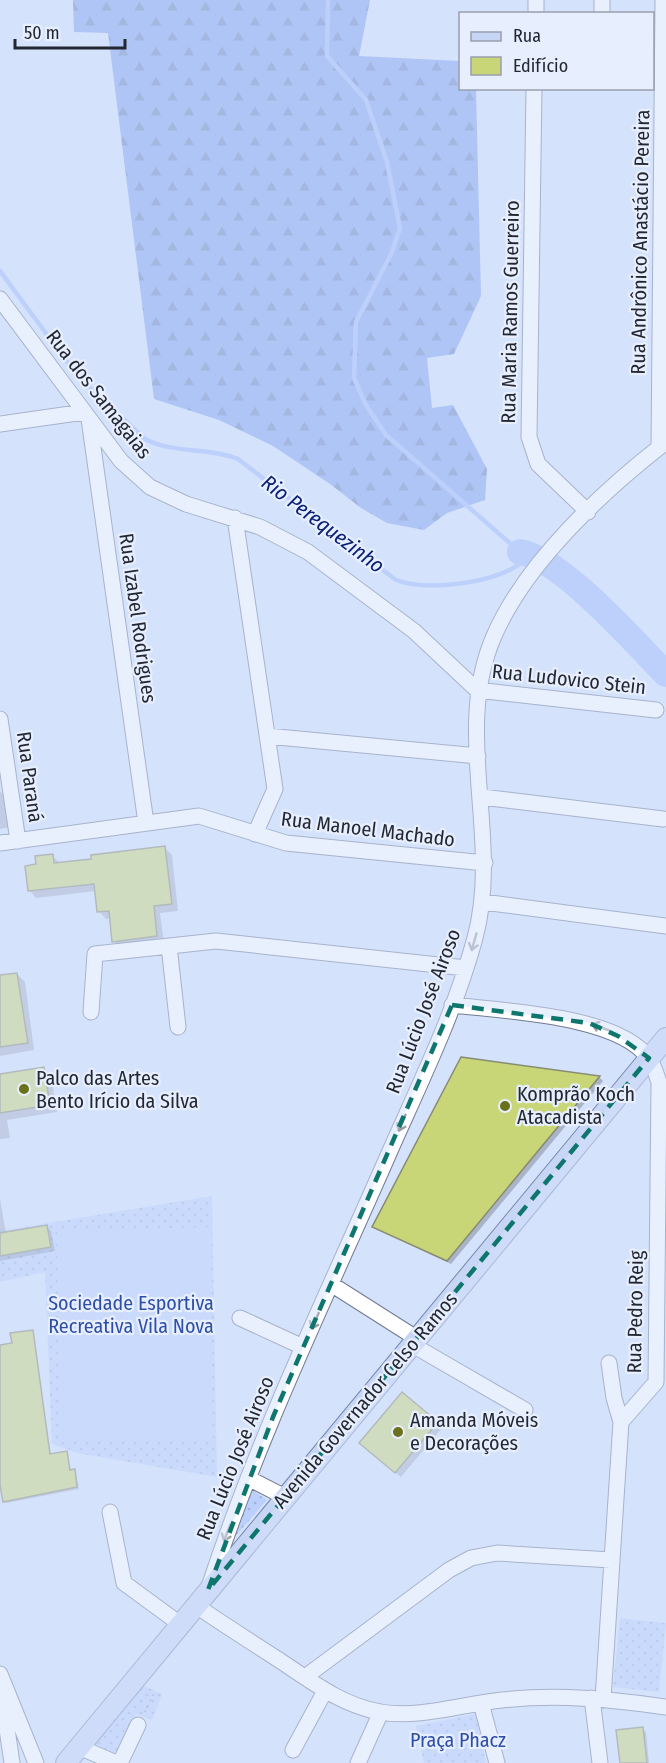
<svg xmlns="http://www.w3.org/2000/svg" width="666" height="1763" font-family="'Fira Sans Condensed',sans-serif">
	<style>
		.grass { fill: url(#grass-dots) }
		.forest { fill: url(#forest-firs) }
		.garden { fill: #bbd0fd }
		.shadow { fill: #0003 }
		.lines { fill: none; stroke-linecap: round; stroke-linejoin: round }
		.stream { stroke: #9fbbfa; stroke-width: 4.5 }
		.river { stroke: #9fbbfa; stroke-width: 26 }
		.building { fill: #c9d677; stroke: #878b71; stroke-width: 1.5 }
		.minor-casing { stroke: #717b93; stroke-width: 17 }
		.major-casing { stroke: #7687ad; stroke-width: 22 }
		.path { stroke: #929baf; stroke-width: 2; stroke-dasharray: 1.5 4.5; stroke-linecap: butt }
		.minor { stroke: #fff; stroke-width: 15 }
		.major { stroke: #c8d6f6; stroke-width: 20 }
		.oneway { stroke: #9c9ea2 }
		.marked { fill: none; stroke: #0f766e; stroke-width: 4.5; stroke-dasharray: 12 8; stroke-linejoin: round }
		.poi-dot { fill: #69721a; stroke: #e7efff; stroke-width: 2 }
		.labels { text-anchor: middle; stroke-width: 4.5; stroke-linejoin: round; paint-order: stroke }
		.street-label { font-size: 20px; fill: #232731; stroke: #e7efff }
		.poi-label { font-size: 20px; fill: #232731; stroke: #e7efff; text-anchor: start }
		.park-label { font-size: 20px; fill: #2e4ea8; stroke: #e7efff }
		.water-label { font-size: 21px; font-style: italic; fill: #0b2078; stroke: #e7efff }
	</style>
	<defs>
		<pattern id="grass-dots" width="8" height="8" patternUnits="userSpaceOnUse" patternTransform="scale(1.5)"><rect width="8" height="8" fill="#bbd0fd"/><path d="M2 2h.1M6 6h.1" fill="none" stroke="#a0b3d9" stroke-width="1.8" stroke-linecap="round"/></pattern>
		<pattern id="forest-firs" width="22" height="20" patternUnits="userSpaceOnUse" patternTransform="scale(1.5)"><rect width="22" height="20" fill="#81a2ef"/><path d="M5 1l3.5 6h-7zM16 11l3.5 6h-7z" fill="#6984c2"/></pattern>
	</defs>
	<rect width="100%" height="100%" fill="#d5e2fc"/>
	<path class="grass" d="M212 1196 217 1477 77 1453 52 1444 45 1272 0 1282V1231Z
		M252 1490 267 1500 232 1540Z
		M620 1618 666 1623 659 1692 613 1687Z
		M142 1685 162 1694 152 1720 136 1714 118 1755 94 1745Z
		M476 1714 486 1763H424L416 1726Z"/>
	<path class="forest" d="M73 0H370L359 56 460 61V88L476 89 481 296 454 354 427 358 432 408 453 405 487 469 485 500 447 513 424 530 387 523 361 508 330 484 273 446 219 420 154 399 108 33 74 32Z"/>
	<path class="garden" d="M209 1227 213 1438 60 1442 57 1231Z"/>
	<path class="shadow" d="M0 791 7 798 11 827 0 829Z
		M165 848 172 855 178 911 160 913 164 943 121 948 114 941 111 918 106 919 99 911 96 891 36 898 29 890 38 866 52 856 60 863Z
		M17 974 25 982 34 1050 0 1056V977Z
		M462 1059 599 1077 603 1081 451 1264 374 1227Z
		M44 1068 51 1076 57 1112 7 1120 10 1138 0 1139V1076Z
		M0 1199 6 1233 46 1226 51 1231 55 1251 0 1261Z
		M32 1331 51 1455 66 1453 68 1455 71 1471 76 1473 79 1489 6 1503 0 1472V1347L13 1345Z
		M437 1423 442 1428 401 1477 367 1448Z
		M642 1729 646 1732 649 1763H621Z"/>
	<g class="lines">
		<path class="stream" d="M0 271 79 378 145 439C174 454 208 447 238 459L396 580C428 592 494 583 521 563L520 552 386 435 366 405 354 378 356 322 392 252 400 228 387 162 366 100 327 56 328 0"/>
		<path class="river" d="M520 552C561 558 634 642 666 674"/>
	</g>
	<path class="building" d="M165 846 172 904 154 906 157 936 112 942 109 911 97 912 94 884 28 891 25 866 36 864 35 856 53 854 54 863 91 859V855Z
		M17 973 28 1043 0 1047V975Z
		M461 1057 600 1076 447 1261 372 1227Z
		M44 1067 50 1105 0 1113V1074Z
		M47 1225 51 1247 0 1256V1233Z
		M33 1330 50 1454 67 1451 70 1470 75 1469 77 1487 3 1502 0 1485V1345L12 1343 10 1333Z
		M402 1392 438 1422 395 1473 359 1443Z
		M643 1727 647 1763H620L616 1730Z"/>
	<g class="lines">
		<g class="minor-casing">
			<path id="minor" d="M536 14V0
				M602 14V0
				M534 88 529 437 538 464 588 512
				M0 299 121 461 150 487 186 504 260 527 308 552 414 631 477 690 656 710
				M89 419 146 823
				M0 424 84 412
				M659 447 663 0
				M235 518 275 789 255 834
				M0 719 18 841
				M267 736 478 756
				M482 797 663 819
				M0 843 199 816 286 843 485 863
				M483 902 666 926
				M169 946 178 1027
				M452 1005C502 1011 621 1015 650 1060 654 1066 656 1074 659 1082L656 1382 621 1422 603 1699
				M91 1012 95 954 216 941 466 968
				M331 1284 416 1338
				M240 1318 303 1347
				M411 1344 525 1410
				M609 1363 614 1398 621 1422
				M248 1478 285 1497
				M110 1512 124 1583 180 1624
				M209 1587C258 1437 327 1295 390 1151 421 1081 455 1012 475 938 502 838 452 732 494 636 526 562 603 491 666 442
				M195 1605C223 1624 251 1642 279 1660 311 1681 341 1705 380 1712 419 1719 463 1704 502 1700 557 1694 611 1699 666 1707
				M0 1674 36 1763
				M305 1677 449 1570 471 1558 497 1553 611 1560
				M2 1695 12 1763
				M592 1698 600 1763
				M481 1703 497 1763
				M79 1747 116 1763
				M293 1750 325 1691
				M120 1763 138 1725
				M358 1763 381 1712"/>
		</g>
		<g class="major-casing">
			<path id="major" d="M66 1763 666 1038"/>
		</g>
		<path class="path" d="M145 1712 153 1695 149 1688"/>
		<use href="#minor" class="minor"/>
		<use href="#major" class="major"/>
	</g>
	<defs><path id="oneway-shaft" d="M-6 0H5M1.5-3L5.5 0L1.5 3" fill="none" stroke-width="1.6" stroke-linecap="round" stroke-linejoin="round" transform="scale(1.5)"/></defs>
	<g class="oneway">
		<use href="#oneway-shaft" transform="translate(474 942) rotate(106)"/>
		<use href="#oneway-shaft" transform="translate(600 1027) rotate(-160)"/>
		<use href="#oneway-shaft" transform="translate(402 1123) rotate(113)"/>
		<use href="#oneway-shaft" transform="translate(315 1321) rotate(114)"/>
		<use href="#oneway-shaft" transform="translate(227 1533) rotate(111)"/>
	</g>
	<path d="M0 0H666V1763H0ZM452 1005 589 1023 618 1036 649 1058 208 1590 273 1417Z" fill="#d5e2fc" fill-opacity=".55" fill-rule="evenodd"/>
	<path class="marked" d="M452 1005 589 1023 618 1036 649 1058 208 1590 273 1417Z"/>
	<g class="poi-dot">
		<circle cx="24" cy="1089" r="6"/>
		<circle cx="505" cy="1106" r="6"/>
		<circle cx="398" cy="1432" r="6"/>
	</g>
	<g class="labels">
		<g class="street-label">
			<text transform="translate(640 242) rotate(-89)" y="7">Rua Andrônico Anastácio Pereira</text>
			<text transform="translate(510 312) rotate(-89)" y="7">Rua Maria Ramos Guerreiro</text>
			<text transform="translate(99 394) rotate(52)" y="7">Rua dos Samagaias</text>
			<text transform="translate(138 618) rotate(82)" y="7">Rua Izabel Rodrigues</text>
			<text transform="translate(569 679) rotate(6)" y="7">Rua Ludovico Stein</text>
			<text transform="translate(30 777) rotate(82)" y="7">Rua Paraná</text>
			<text transform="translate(368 829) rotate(7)" y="7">Rua Manoel Machado</text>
			<text transform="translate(423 1011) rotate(-69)" y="7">Rua Lúcio José Airoso</text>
			<text transform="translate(635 1312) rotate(-89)" y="7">Rua Pedro Reig</text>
			<text transform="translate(365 1400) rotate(-50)" y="7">Avenida Governador Celso Ramos</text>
			<text transform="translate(235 1458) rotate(-68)" y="7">Rua Lúcio José Airoso</text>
		</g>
		<g class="poi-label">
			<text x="36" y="1085">Palco das Artes<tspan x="36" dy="23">Bento Irício da Silva</tspan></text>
			<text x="517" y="1101">Komprão Koch<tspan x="517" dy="23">Atacadista</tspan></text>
			<text x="410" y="1427">Amanda Móveis<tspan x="410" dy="23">e Decorações</tspan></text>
		</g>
		<g class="park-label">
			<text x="131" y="1310">Sociedade Esportiva<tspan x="131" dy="23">Recreativa Vila Nova</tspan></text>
			<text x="458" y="1747">Praça Phacz</text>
		</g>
		<g class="water-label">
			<text transform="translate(323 524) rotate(37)" y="7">Rio Perequezinho</text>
		</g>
	</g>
	<rect x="459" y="12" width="195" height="78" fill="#e7efff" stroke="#999fad" stroke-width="1.5"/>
	<rect x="471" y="32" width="30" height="9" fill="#c8d6f6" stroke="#999fad" stroke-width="1.5"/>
	<text x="513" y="42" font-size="18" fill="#232731">Rua</text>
	<rect x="471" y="57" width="30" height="18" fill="#c9d677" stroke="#999fad" stroke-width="1.5"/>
	<text x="513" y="72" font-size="18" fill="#232731">Edifício</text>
	<path d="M15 39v9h110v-9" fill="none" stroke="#232731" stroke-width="3"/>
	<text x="24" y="39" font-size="18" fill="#232731" stroke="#e7efff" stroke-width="4.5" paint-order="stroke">50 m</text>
</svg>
